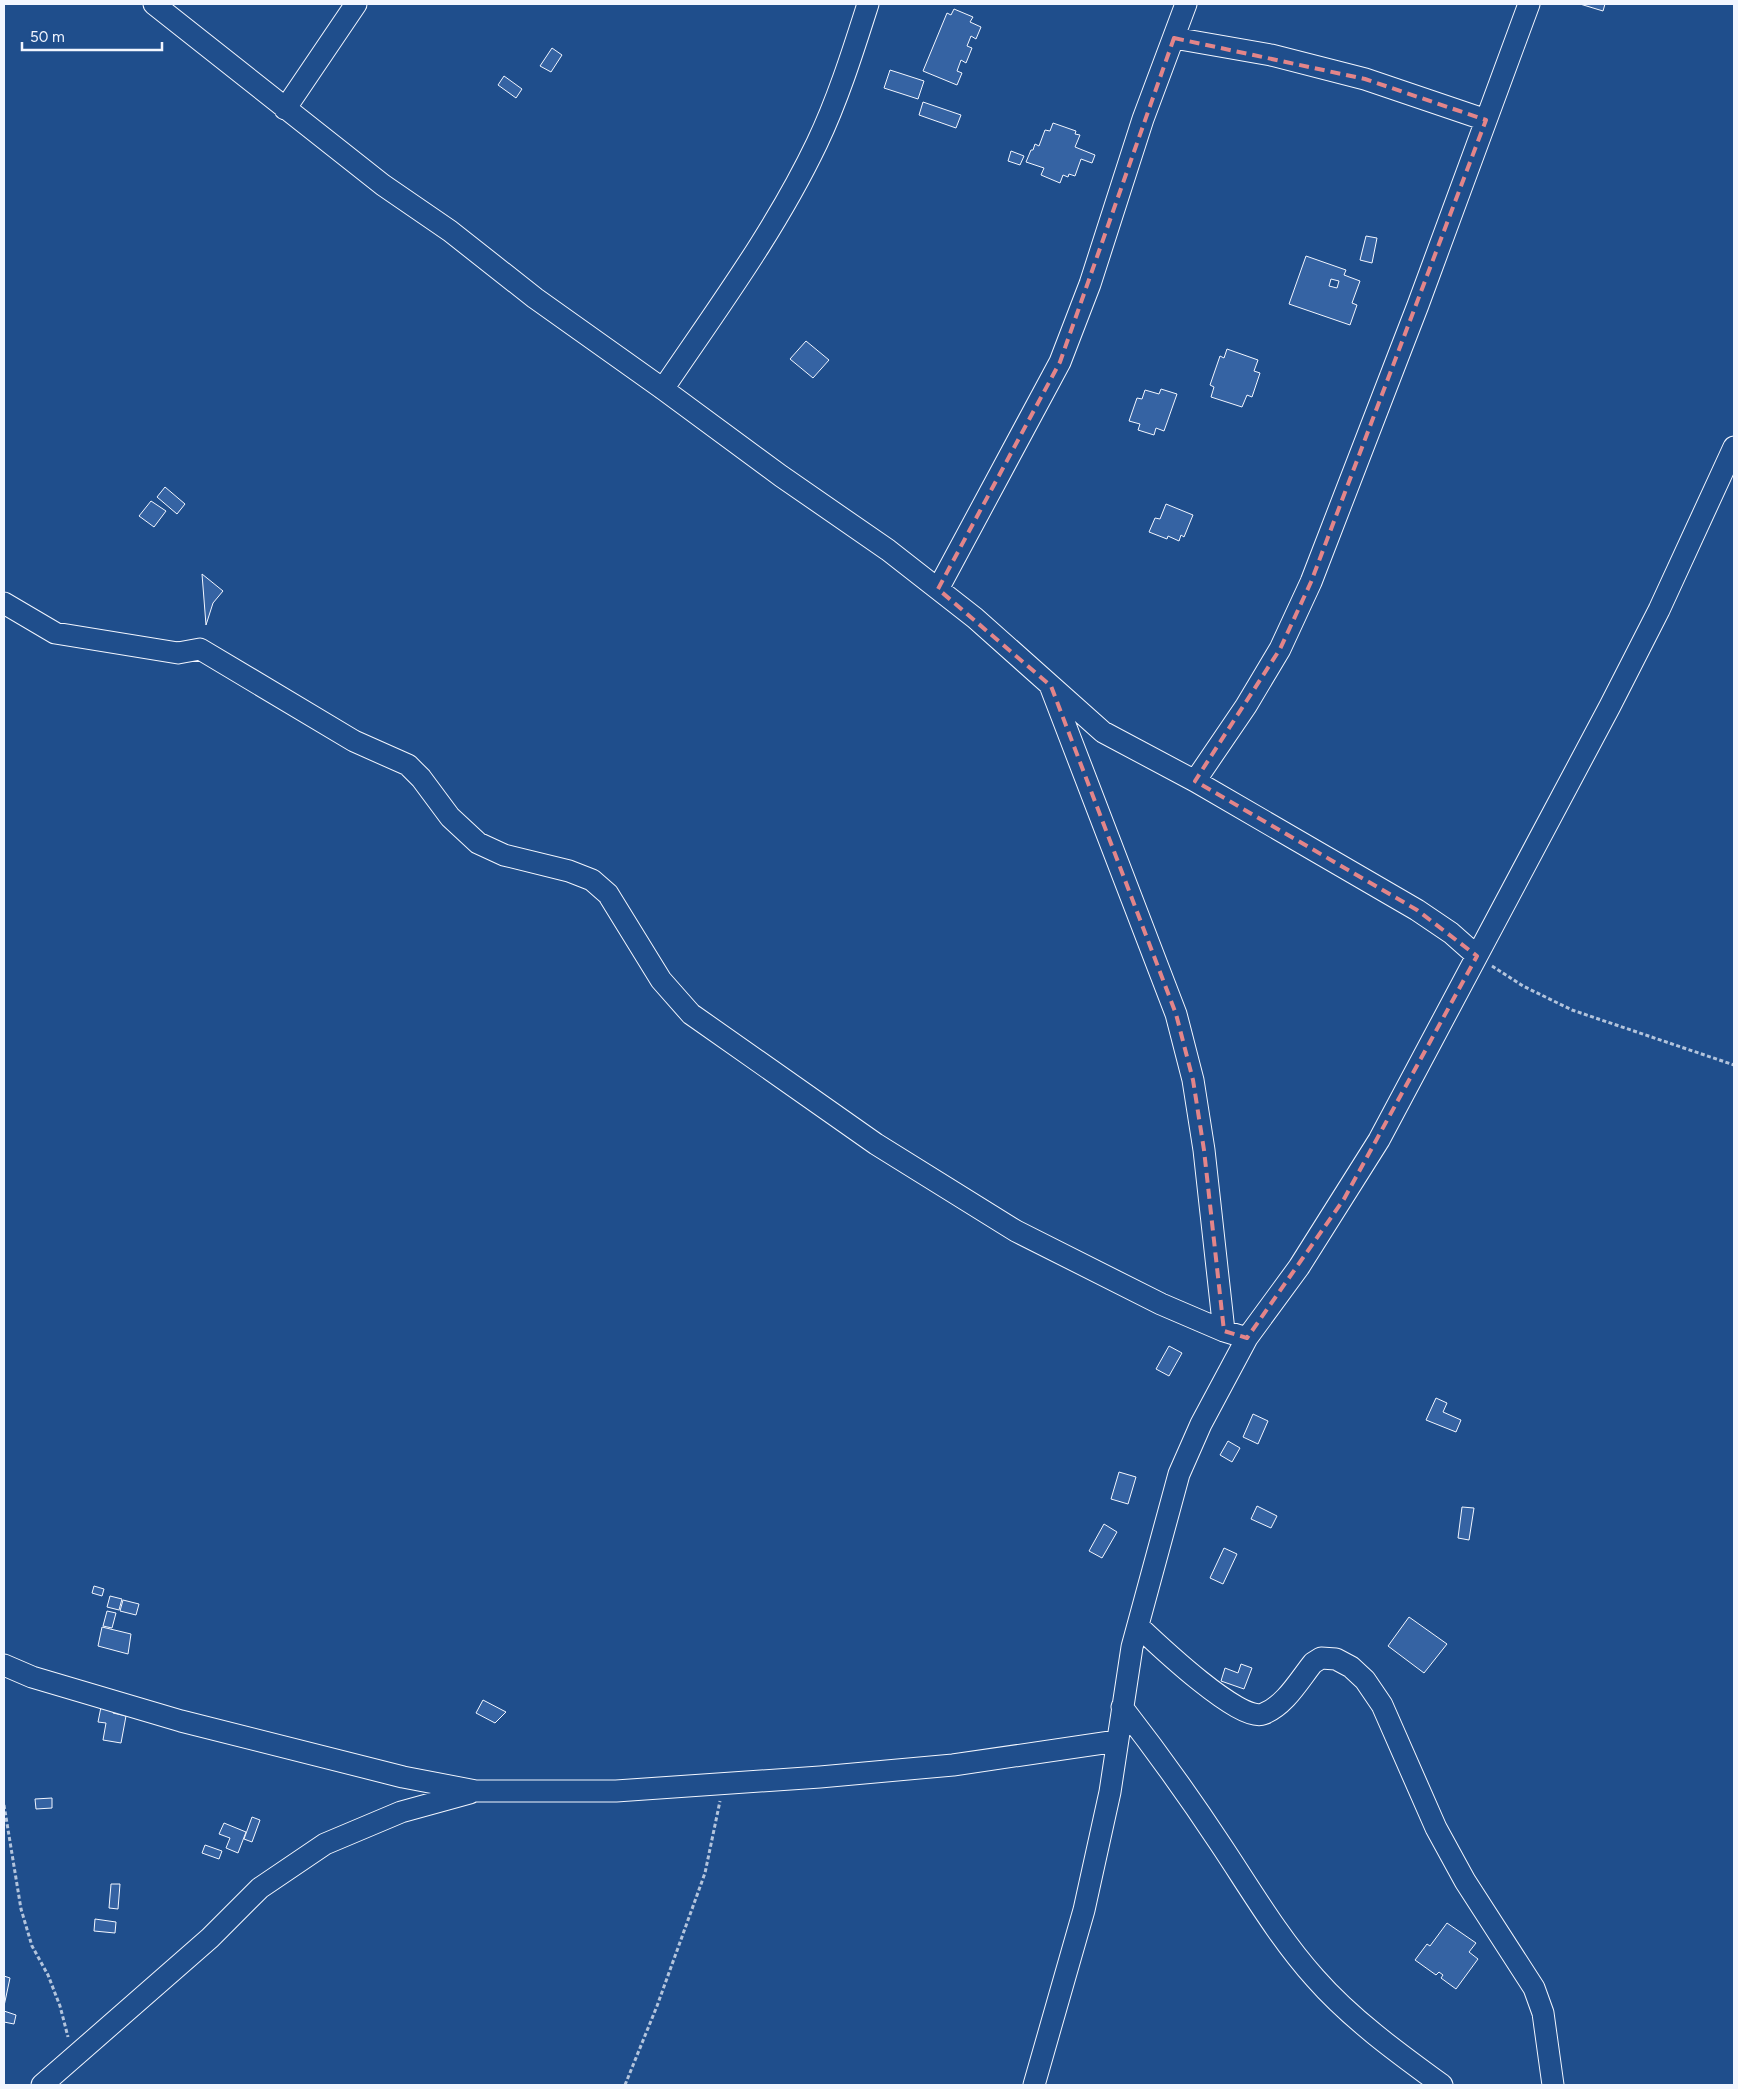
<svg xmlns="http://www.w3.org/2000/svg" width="1738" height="2089" font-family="Figtree,sans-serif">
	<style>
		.building { fill: #3563a3; stroke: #f2f6ff; fill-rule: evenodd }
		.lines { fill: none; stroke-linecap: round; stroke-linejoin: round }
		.minor-casing { stroke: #f2f6ff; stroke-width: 23 }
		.path { stroke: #b3c4dc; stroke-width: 3; stroke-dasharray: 4 2.5; stroke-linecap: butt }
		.minor { stroke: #1f4e8c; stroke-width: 21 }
		.marked { fill: none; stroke: #e38589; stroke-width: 4; stroke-dasharray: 10 6; stroke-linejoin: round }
	</style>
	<rect width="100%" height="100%" fill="#1f4e8c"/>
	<path class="building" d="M1580 4H1605L1603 11Z
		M954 9 973 17 970 22 981 27 976 39 971 36 967 46 972 48 966 63 961 60 957 71 962 73 957 85 923 71 947 13 951 15Z
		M552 48 562 55 551 72 540 66Z
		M890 70 924 81 918 99 884 88Z
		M504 76 522 89 516 98 498 85Z
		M923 102 961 115 956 128 919 115Z
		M1053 123 1076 131 1075 134 1080 135 1075 147 1095 155 1092 163 1081 159 1075 176 1069 174 1068 177 1063 175 1060 183 1041 175 1044 168 1026 162 1031 150H1033L1035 144 1039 146 1045 130 1050 131Z
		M1011 151 1024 156 1020 165 1008 161Z
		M1366 236 1377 238 1372 263 1360 260Z
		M1306 256 1346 270 1344 275 1360 281 1352 303 1357 305 1350 325 1289 304ZM1331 279 1339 281 1337 288 1329 286Z
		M806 341 829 360 813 378 790 359Z
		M1227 349 1258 360 1254 371 1260 373 1252 397 1247 395 1242 407 1211 397 1214 387 1210 385 1220 356 1224 358Z
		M1161 389 1177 394 1164 431 1156 428 1154 435 1138 430 1140 424 1129 421 1137 398 1142 399 1145 390 1159 394Z
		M165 487 185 504 177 514 157 497Z
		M151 501 166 511 154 527 139 516Z
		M1166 504 1193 515 1184 537 1181 535 1179 541 1168 536 1167 539 1149 532 1155 518 1160 519Z
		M202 574 223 591 213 603 206 625Z
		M1169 1346 1182 1353 1169 1376 1156 1369Z
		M1436 1398 1447 1403 1443 1412 1461 1420 1456 1432 1426 1420Z
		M1253 1414 1268 1421 1258 1444 1243 1437Z
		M1228 1441 1240 1448 1232 1462 1220 1455Z
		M1119 1472 1136 1477 1128 1504 1111 1499Z
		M1257 1506 1277 1516 1271 1528 1251 1519Z
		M1462 1507 1474 1508 1469 1540 1458 1538Z
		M1104 1524 1117 1532 1102 1558 1089 1551Z
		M1224 1548 1237 1554 1223 1584 1210 1578Z
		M94 1586 104 1589 102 1596 92 1593Z
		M110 1596 122 1599 119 1610 107 1607Z
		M123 1600 139 1604 136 1615 120 1611Z
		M107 1611 116 1613 112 1628 103 1626Z
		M1409 1617 1447 1644 1424 1673 1388 1646Z
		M102 1627 131 1634 128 1654 98 1646Z
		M1241 1664 1252 1668 1244 1689 1221 1681 1225 1668 1238 1673Z
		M483 1700 506 1712 495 1723 476 1713Z
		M102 1702 115 1705 113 1713 126 1716 121 1743 103 1740 106 1723 98 1722Z
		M52 1798V1808L36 1809 35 1799Z
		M252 1817 260 1820 252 1842 244 1839Z
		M224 1823 246 1832 238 1853 226 1848 230 1838 219 1834Z
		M205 1845 222 1851 219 1859 202 1853Z
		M111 1884H120L118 1909 109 1908Z
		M95 1919 116 1922 115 1933 94 1931Z
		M1447 1923 1476 1943 1469 1952 1478 1959 1456 1989 1441 1978 1443 1975 1439 1972 1436 1975 1415 1960 1427 1944 1430 1946Z
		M4 1976 10 1978 4 2006Z
		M4 2011 16 2015 14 2024 4 2022Z"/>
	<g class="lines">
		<g class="minor-casing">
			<path id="minor" d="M154 4 383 185 450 231 535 298 663 389 781 476 888 550 975 618 1103 732 1195 781 1417 910 1451 933 1477 956
				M1174 38 1271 55 1365 79 1486 120
				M285 109 356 4
				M663 389C717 309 775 231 817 143 838 99 853 51 868 4
				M938 589 1060 362 1090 284 1143 119 1186 4
				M4 603 55 633 178 653 200 649 354 741 408 765 421 778 450 817 478 843 504 855 569 871 592 880 608 894 661 980 691 1014 876 1144 1016 1231 1161 1304 1224 1331 1247 1338
				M1051 688 1176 1014 1193 1080 1204 1150 1224 1331
				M1195 781 1246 706 1280 649 1311 582 1418 305 1529 4
				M1138 1626C1157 1644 1240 1723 1263 1714 1285 1706 1300 1679 1313 1663L1321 1658 1336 1659 1351 1667 1365 1680 1382 1705 1436 1828 1465 1881 1534 1988 1543 2013 1553 2085
				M4 1665 32 1677 181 1721 403 1777 476 1791H616L820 1777 953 1765 1117 1741
				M1122 1707C1157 1752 1190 1798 1221 1845 1251 1890 1279 1938 1315 1978 1351 2019 1398 2053 1442 2085
				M42 2085 210 1938 260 1888 325 1844 401 1812 470 1793
				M1034 2085 1084 1910 1110 1792 1132 1647 1179 1474 1201 1424 1247 1338 1299 1267 1379 1140 1610 706 1659 610 1734 447"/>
		</g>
		<path class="path" d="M1492 966 1523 986 1572 1010 1734 1065
			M4 1805 21 1909 32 1946 48 1975 60 2006 68 2037
			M625 2085 657 2006 705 1873 720 1801"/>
		<use href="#minor" class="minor"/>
	</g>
	<path class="marked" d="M1174 38 1365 79 1486 120 1311 582 1280 649 1195 781 1417 910 1477 956 1344 1199 1247 1338 1224 1331 1204 1150 1193 1080 1176 1014 1051 686 938 589 1060 362Z"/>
	<rect width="1738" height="2089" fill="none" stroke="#f2f6ff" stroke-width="10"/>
	<path d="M22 42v8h140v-8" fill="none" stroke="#f2f6ff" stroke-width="2.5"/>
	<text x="30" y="42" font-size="15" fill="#f2f6ff" stroke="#1f4e8c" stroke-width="4" paint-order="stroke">50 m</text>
</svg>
